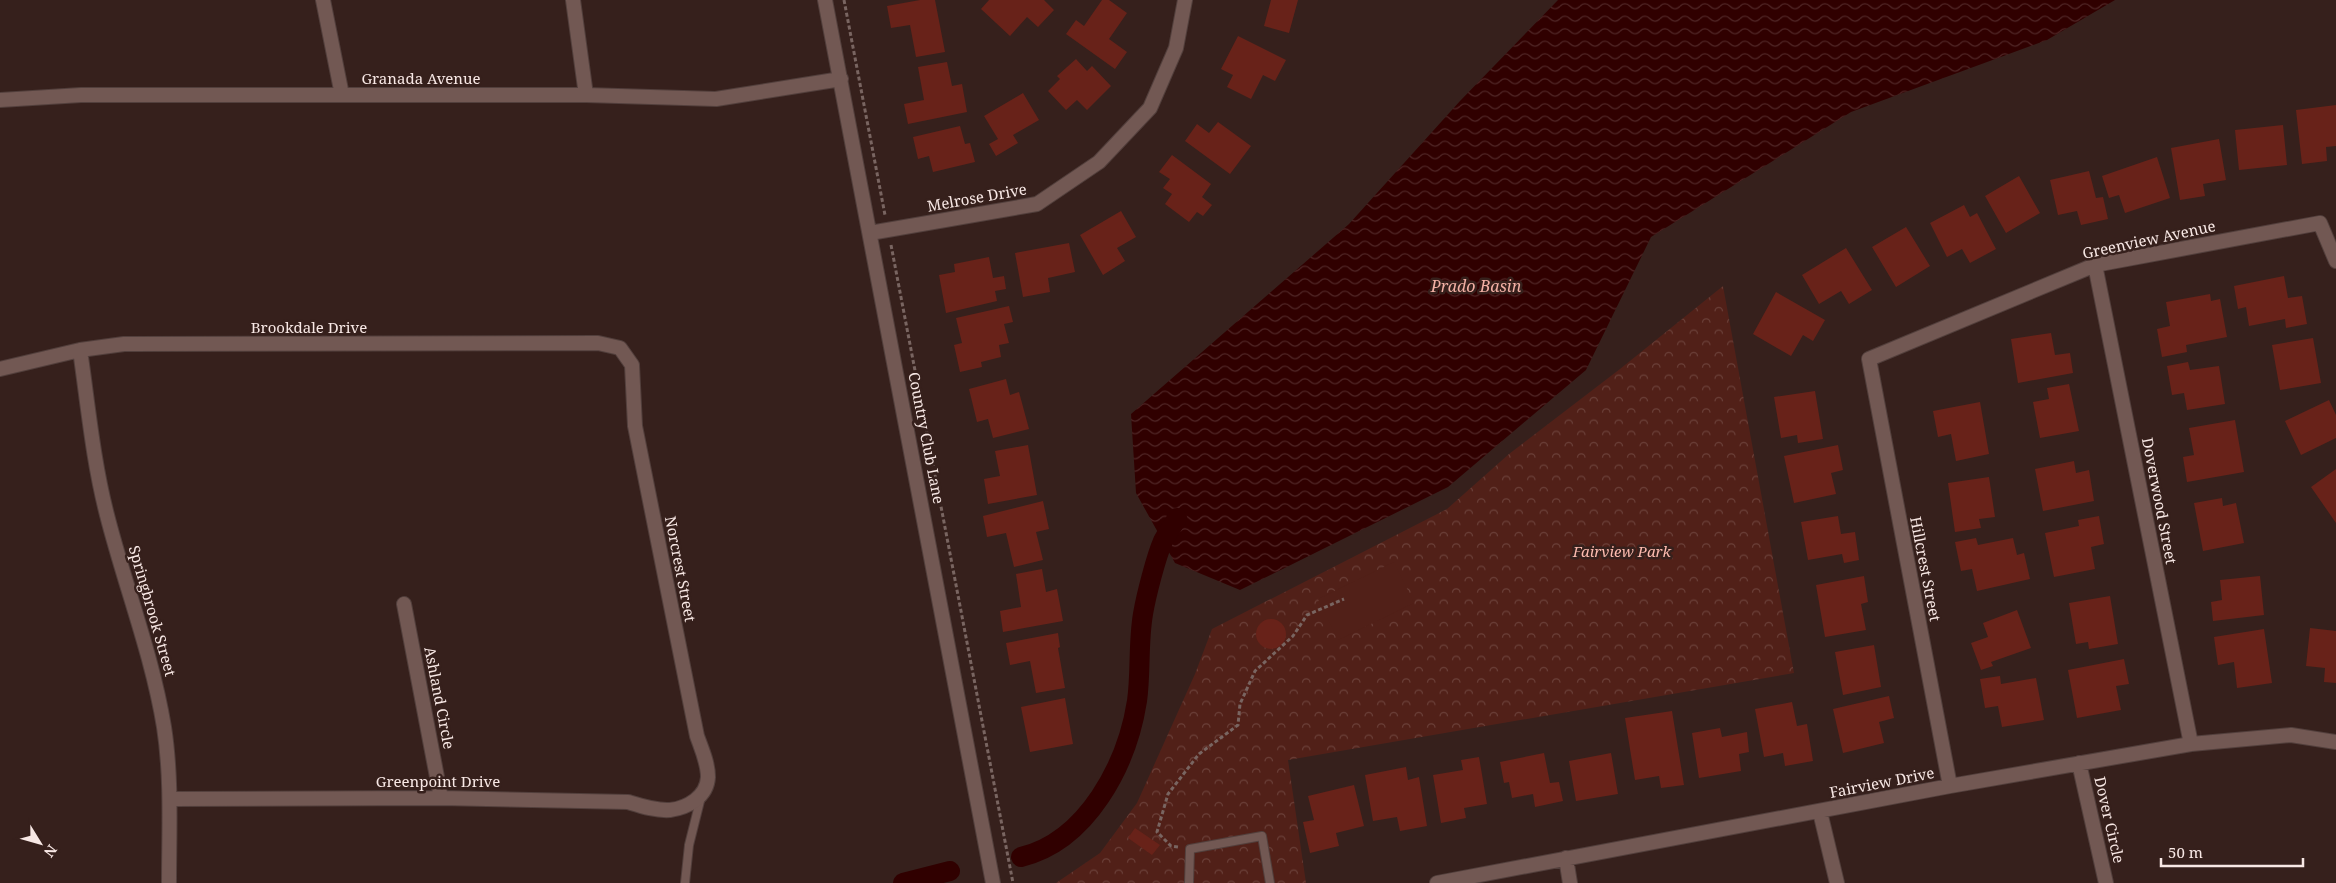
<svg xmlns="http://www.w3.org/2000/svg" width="2336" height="883" font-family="'Noto Serif',serif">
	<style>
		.park { fill: url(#park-crowns) }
		.pitch { fill: #512018 }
		.water { fill: url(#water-waves) }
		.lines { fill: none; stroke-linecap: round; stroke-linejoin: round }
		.canal { stroke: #300000; stroke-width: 20 }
		.building { fill: #682219 }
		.service-casing { stroke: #523f3c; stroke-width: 10 }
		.minor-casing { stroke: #523f3c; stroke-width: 16 }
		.path { stroke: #796561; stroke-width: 3; stroke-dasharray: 4 2.5; stroke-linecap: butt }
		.service { stroke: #725853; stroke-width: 8 }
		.minor { stroke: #725853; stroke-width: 14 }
		.labels { text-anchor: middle; stroke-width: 5; stroke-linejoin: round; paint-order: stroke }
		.street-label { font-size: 15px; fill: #f8e8e5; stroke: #36201c }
		.park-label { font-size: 15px; font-style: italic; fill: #fdbbaf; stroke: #36201c }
		.water-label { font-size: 16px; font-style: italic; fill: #f2b0a4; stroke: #36201c }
	</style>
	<defs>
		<pattern id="park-crowns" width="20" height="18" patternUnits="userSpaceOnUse" patternTransform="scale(1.25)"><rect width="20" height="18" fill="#512018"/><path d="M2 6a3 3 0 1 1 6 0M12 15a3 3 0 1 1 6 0" fill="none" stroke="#6b4039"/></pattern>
		<pattern id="water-waves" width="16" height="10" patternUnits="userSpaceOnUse" patternTransform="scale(1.25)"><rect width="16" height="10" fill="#300000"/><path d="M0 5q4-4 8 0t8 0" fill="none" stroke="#4f2525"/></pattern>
	</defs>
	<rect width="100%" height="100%" fill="#36201c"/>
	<path class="park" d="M1723 286 1794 673 1288 760 1306 883H1056L1100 853 1137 803 1195 674 1212 629 1447 509 1509 454 1620 369Z"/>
	<path class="pitch" d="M1394 562 1414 603 1338 640 1318 599Z"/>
	<path class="water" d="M1558 0H2115L2047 40 1851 112 1651 237 1586 370 1448 487 1240 590 1175 563 1136 493 1131 414 1349 224 1460 101Z"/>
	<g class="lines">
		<path class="canal" d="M1021 857C1087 841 1127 765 1137 701 1141 673 1138 643 1143 614 1146 596 1156 557 1163 541 1167 533 1173 526 1177 518
			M903 883 950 871"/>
	</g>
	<path class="building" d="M920 0H935L945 52 916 57 910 25 891 28 887 6Z
		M989 0H1044L1054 10 1038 27 1027 17 1010 36 981 9Z
		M1102 0H1109L1127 13 1109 39 1127 52 1115 69 1066 34 1076 20 1084 26Z
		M1271 0H1298L1289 33 1264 26Z
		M1238 36 1286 60 1275 81 1263 75 1251 99 1227 87 1233 75 1221 69Z
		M1076 59 1087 71 1092 66 1111 86 1087 110 1077 100 1066 110 1048 91 1060 79 1057 76Z
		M947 62 952 86 962 84 967 112 908 124 904 104 924 100 918 67Z
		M1023 93 1039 120 1013 135 1018 143 996 156 989 144 998 139 984 116Z
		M2336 105V146L2326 147 2327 161 2302 164 2296 110Z
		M1218 122 1251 146 1230 174 1185 141 1197 124 1209 133Z
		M2283 125 2287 165 2239 170 2235 130Z
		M960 126 965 144 970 143 975 162 933 172 929 156 918 159 913 137Z
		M2219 139 2226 180 2203 184 2205 196 2180 200 2171 148Z
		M1172 155 1211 184 1202 197 1212 205 1203 216 1197 212 1189 222 1165 204 1172 194 1163 188 1170 179 1159 172Z
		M2157 157 2170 198 2125 213 2119 195 2109 198 2102 176Z
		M2089 171 2096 198 2103 197 2108 219 2081 225 2077 211 2058 215 2050 180Z
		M2019 176 2040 213 2006 233 1985 196Z
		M1964 205 1970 217 1977 213 1996 249 1970 263 1962 249 1947 257 1930 223Z
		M1121 211 1136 237 1117 248 1125 261 1103 275 1080 235Z
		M1906 227 1930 266 1896 287 1872 247Z
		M1069 243 1075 272 1048 278 1050 292 1023 297 1015 253Z
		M1846 248 1872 290 1849 304 1841 291 1819 304 1802 275Z
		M989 257 993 278 1004 276 1006 289 995 291 997 301 946 313 939 275 955 272 954 264Z
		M2284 276 2288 298 2302 296 2307 324 2286 328 2285 319 2249 326 2246 307 2238 309 2234 286Z
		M1776 292 1825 320 1813 341 1803 335 1791 356 1753 334Z
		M2210 294 2211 301 2220 299 2227 337 2186 345 2187 352 2162 357 2157 329 2170 326 2166 302Z
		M1009 306 1013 322 1004 324 1009 343 999 345 1001 357 981 362 982 367 960 372 954 345 962 343 956 318Z
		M2051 333 2055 355 2070 353 2073 373 2018 383 2011 339Z
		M2313 338 2321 383 2280 390 2272 345Z
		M2188 362 2190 370 2219 366 2225 404 2187 410 2184 393 2172 395 2167 366Z
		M1006 379 1010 395 1019 392 1029 429 993 438 988 419 977 422 969 389Z
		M2069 384 2079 431 2040 438 2033 402 2049 399 2047 388Z
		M1815 391 1823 439 1798 443 1797 435 1781 438 1774 397Z
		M2329 400 2336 415V438L2301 455 2285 421Z
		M1980 402 1989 454 1956 461 1951 434 1938 437 1933 411Z
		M2235 420 2244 472 2187 482 2183 457 2194 455 2189 428Z
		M1028 445 1037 495 988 504 984 479 1000 476 995 451Z
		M1838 445 1843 470 1831 473 1836 494 1794 503 1784 456Z
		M2074 461 2076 473 2089 470 2094 501 2043 511 2035 469Z
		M2336 469V523L2311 487Z
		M1989 477 1995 517 1979 519 1981 528 1955 532 1948 483Z
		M2222 498 2223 506 2236 503 2244 543 2203 551 2194 503Z
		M1043 501 1049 529 1036 532 1043 560 1014 567 1006 533 987 537 983 516Z
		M1838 516 1841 534 1855 532 1859 560 1844 563 1842 554 1808 560 1801 522Z
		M2099 516 2104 544 2091 547 2095 569 2054 577 2045 533 2079 526 2078 520Z
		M1976 538 1978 545 2013 538 2017 555 2024 553 2030 579 1977 591 1972 569 1961 571 1955 542Z
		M1042 569 1046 592 1057 589 1063 621 1003 632 1000 611 1021 607 1016 574Z
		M1864 576 1868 602 1861 604 1866 630 1825 637 1816 585Z
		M2260 576 2264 615 2213 621 2211 602 2222 600 2220 580Z
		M2110 596 2118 644 2089 649 2088 642 2076 644 2069 603Z
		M2017 610 2031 648 1991 662 1993 666 1981 670 1971 643 1988 637 1983 623Z
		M1256 634a15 15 0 1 1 30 0a15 15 0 1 1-30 0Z
		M2310 628 2336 631V683L2324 682 2325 668 2306 666Z
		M2264 629 2272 683 2237 688 2234 662 2218 665 2214 637Z
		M1058 633 1060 647 1058 648 1065 688 1036 693 1030 661 1010 665 1006 643Z
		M1874 645 1881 687 1843 695 1835 652Z
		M2124 659 2129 684 2116 686 2121 710 2077 718 2068 670Z
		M2000 676 2001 684 2036 678 2044 720 2002 727 1998 706 1985 708 1980 679Z
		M1889 696 1894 718 1879 722 1884 743 1843 753 1833 709Z
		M1065 698 1073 744 1030 752 1021 707Z
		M1792 702 1797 726 1807 724 1813 761 1785 766 1783 753 1764 757 1755 709Z
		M1672 711 1684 785 1661 788 1659 776 1635 780 1625 718Z
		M1720 728 1722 737 1747 732 1749 752 1739 754 1741 771 1699 778 1692 733Z
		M1544 753 1550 783 1559 782 1563 801 1535 807 1533 794 1512 798 1509 782 1504 783 1500 762Z
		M1611 753 1618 794 1576 801 1569 761Z
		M1479 757 1487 804 1464 808 1466 818 1441 823 1433 775 1463 770 1461 760Z
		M1406 767 1408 780 1419 777 1427 826 1400 831 1397 817 1373 821 1365 775Z
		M1354 785 1364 826 1336 833 1339 846 1310 853 1303 822 1314 820 1308 796Z
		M1135 828 1160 845 1152 855 1128 838Z"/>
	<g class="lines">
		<g class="service-casing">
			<path id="service" d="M685 883 689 845 701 797
				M1189 883 1190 849 1262 836 1270 883"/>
		</g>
		<g class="minor-casing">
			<path id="minor" d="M323 0 342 95
				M573 0 586 95
				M825 0 993 883
				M0 100 81 95H586L716 99 841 79
				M870 233 1037 204 1099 162 1150 108 1176 48 1185 0
				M2095 265 2191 744
				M80 350C88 405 93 461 107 515 125 586 152 654 164 727 172 778 169 832 169 883
				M0 369 80 350 124 344 598 343 620 348 632 365 635 426 697 736C702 750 708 763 708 777 707 797 687 808 670 810 656 811 641 806 628 802L441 798 170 799
				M404 604 441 798
				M2079 763 2106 883
				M1950 786 1869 359 2095 265 2320 223 2336 261
				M1820 812 1837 883
				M1566 858 1570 883
				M1437 883 1950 786 2191 744 2291 735 2336 742"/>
		</g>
		<path class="path" d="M844 0 885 215
			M891 245 1013 883
			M1178 847 1171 846 1157 832 1168 794 1199 754 1238 725 1240 704 1255 671 1293 636 1307 615 1344 599"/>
		<use href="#service" class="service"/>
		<use href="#minor" class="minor"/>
	</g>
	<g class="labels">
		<g class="street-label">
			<text x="421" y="84">Granada Avenue</text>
			<text transform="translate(977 198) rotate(-10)" y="5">Melrose Drive</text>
			<text transform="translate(2149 240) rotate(-12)" y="5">Greenview Avenue</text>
			<text x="309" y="333">Brookdale Drive</text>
			<text transform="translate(926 438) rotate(79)" y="5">Country Club Lane</text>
			<text transform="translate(2159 501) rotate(79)" y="5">Doverwood Street</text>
			<text transform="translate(680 569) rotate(79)" y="5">Norcrest Street</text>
			<text transform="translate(1925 569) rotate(79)" y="5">Hillcrest Street</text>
			<text transform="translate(152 611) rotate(74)" y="5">Springbrook Street</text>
			<text transform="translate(439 698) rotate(79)" y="5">Ashland Circle</text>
			<text x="438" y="787">Greenpoint Drive</text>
			<text transform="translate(1882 783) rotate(-11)" y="5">Fairview Drive</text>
			<text transform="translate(2109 820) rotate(77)" y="5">Dover Circle</text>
		</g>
		<g class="park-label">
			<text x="1622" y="557">Fairview Park</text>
		</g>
		<g class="water-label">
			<text x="1476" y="292">Prado Basin</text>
		</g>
	</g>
	<g transform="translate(40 843) rotate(127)" stroke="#36201c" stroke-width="4" paint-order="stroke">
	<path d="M0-4L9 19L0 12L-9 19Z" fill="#f8e8e5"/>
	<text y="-8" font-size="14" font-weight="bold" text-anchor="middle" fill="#f8e8e5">N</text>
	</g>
	<path d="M2161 858v8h142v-8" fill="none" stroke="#f8e8e5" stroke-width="2.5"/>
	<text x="2168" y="858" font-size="15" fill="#f8e8e5" stroke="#36201c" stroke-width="4" paint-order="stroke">50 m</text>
</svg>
